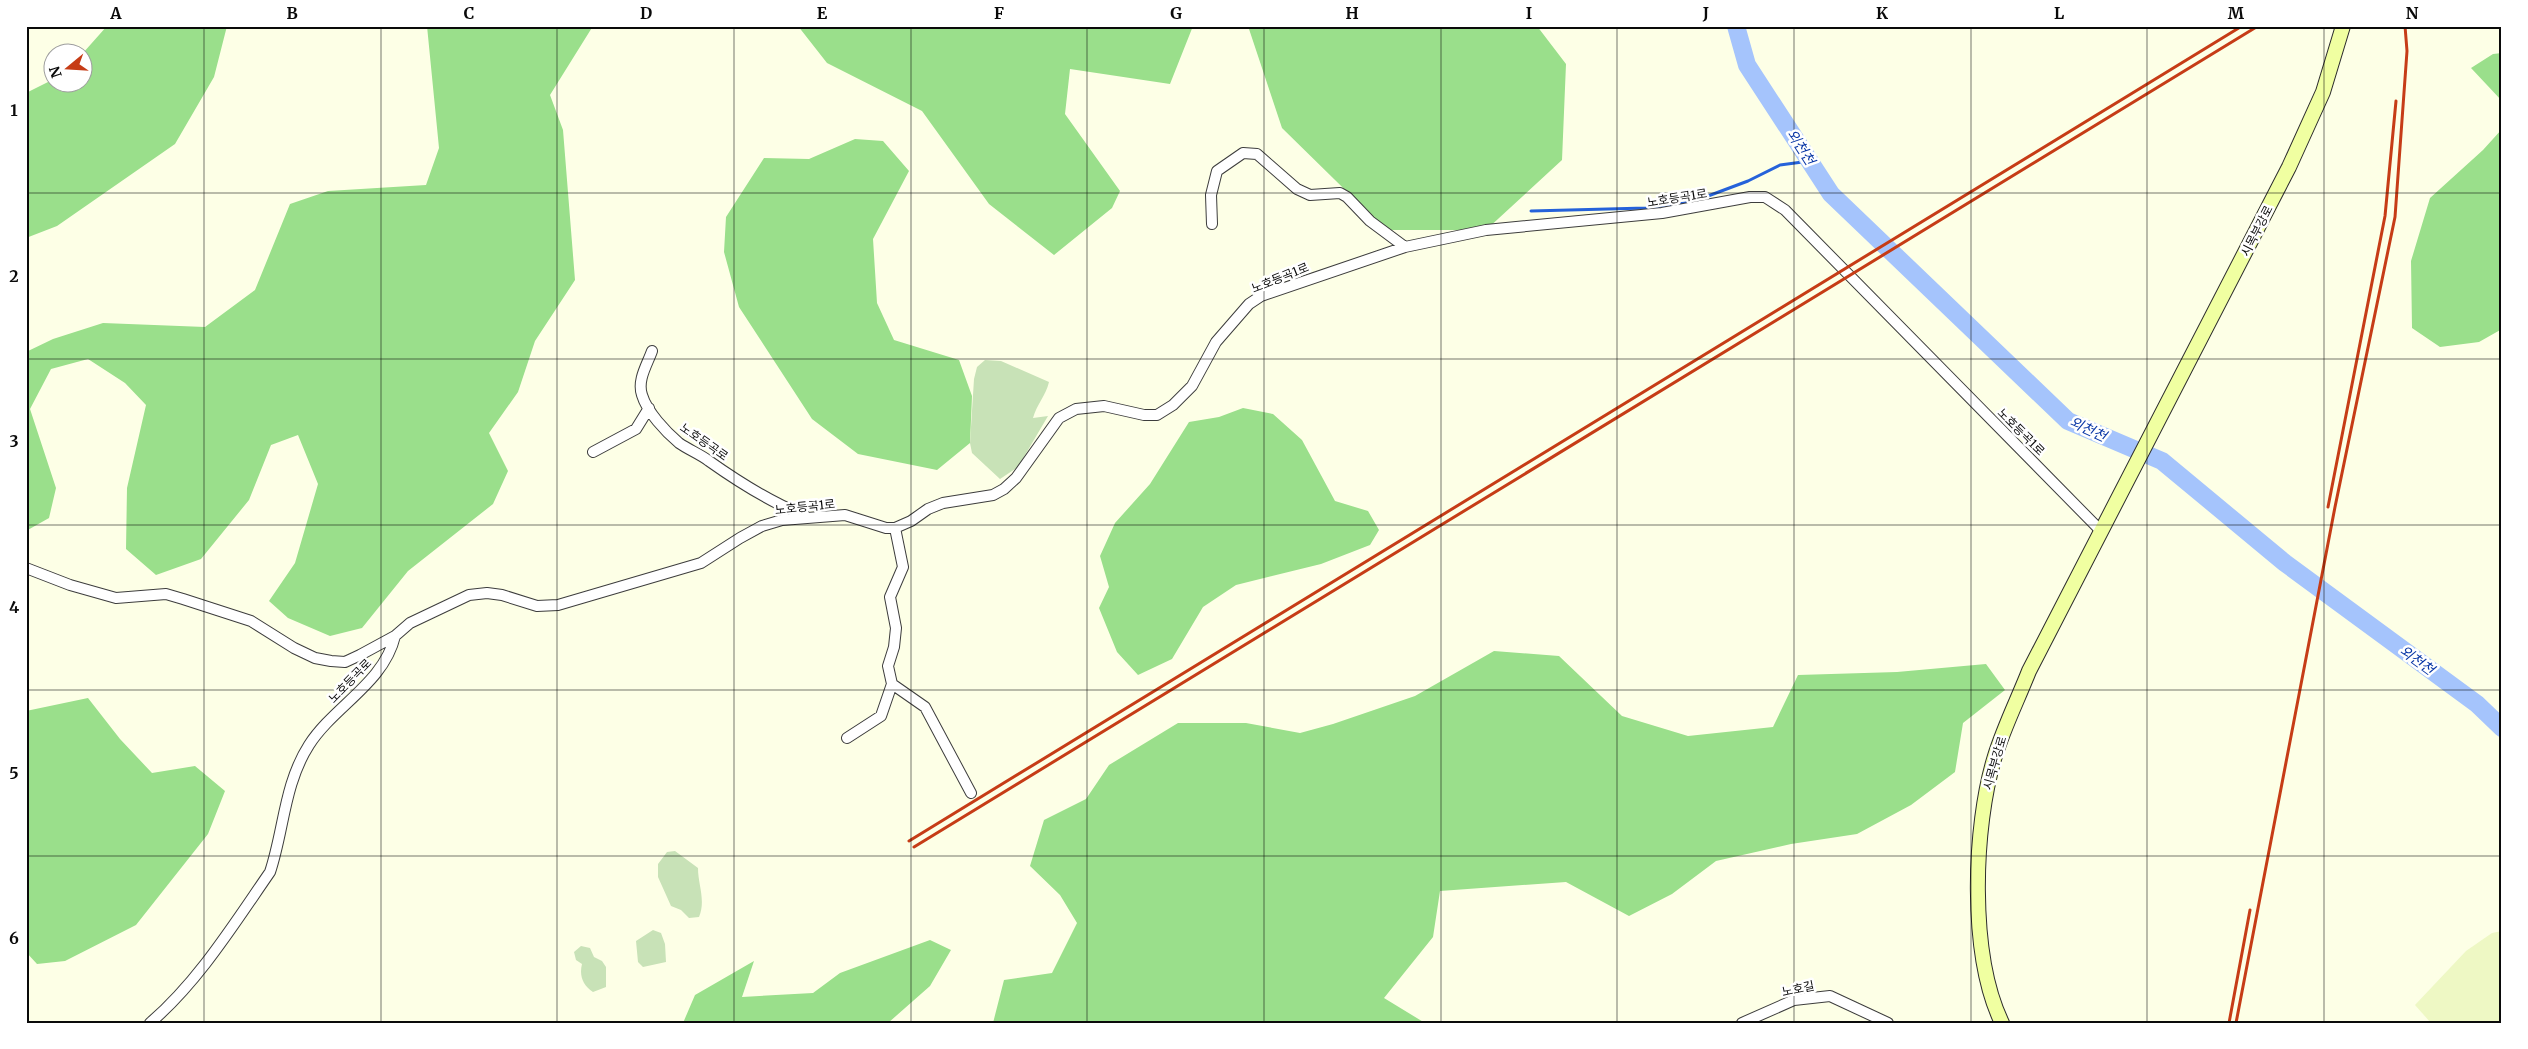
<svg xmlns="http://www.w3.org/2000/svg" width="2528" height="1049" font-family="Merriweather,'Noto Sans KR',serif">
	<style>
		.farmland { fill: #eef8c4 }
		.forest { fill: #9adf8b }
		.cemetery { fill: #c8e2b7 }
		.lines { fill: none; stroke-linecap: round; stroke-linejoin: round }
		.stream { stroke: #2562da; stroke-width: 3 }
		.river { stroke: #a5c4fc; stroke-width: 18 }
		.street-casing { stroke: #3d3d3d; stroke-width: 12 }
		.secondary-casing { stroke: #2c2c2c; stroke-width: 16 }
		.street { stroke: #fff; stroke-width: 10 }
		.secondary { stroke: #f0ffa1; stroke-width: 14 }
		.rail { stroke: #c63c16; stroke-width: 3 }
		.grid { fill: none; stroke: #0a0a0a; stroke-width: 1; stroke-opacity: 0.55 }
		.labels { text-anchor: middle; stroke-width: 5; stroke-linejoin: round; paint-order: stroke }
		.street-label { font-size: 12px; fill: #0a0a0a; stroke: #fff }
		.water-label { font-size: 14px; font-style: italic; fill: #0937a6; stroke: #fff }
		.neatline { fill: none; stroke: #0a0a0a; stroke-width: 2 }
		.grid-label { font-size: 16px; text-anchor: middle; font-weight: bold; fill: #0a0a0a }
	</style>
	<rect width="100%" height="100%" fill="#fdffe6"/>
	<path class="farmland" d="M2502 931V1023H2431L2415 1005 2466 951 2492 933Z"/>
	<path class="forest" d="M107 26H227L214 77 175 144 57 226 26 238V93L52 80V82H82L83 53Z
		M427 26H593L550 95 563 130 575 280 535 341 518 392 489 433 508 471 493 504 408 571 362 628 330 636 288 618 269 601 295 563 318 484 298 435 271 445 249 500 201 559 156 575 126 549 127 488 146 405 125 383 88 359 51 369 30 409 56 488 49 518 26 531V352L53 339 103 323 205 327 255 290 290 204 328 191 426 185 439 148Z
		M798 26H1193L1170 84 1070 69 1065 114 1120 191 1112 208 1054 255 989 204 922 111 827 63Z
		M1248 26 1428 28 1537 26 1566 64 1562 160 1486 230H1386L1282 128Z
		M2502 53V101L2471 68 2493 54Z
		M2502 129V329L2479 342 2440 347 2412 328 2411 261 2430 198 2483 150Z
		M855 139 883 141 909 171 873 239 877 303 894 340 959 360 972 396 970 443 937 470 858 454 812 419 739 307 724 252 726 217 764 158 809 159Z
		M1243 408 1273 414 1302 440 1335 501 1368 511 1379 530 1370 545 1321 564 1236 585 1203 607 1172 659 1138 675 1117 652 1099 608 1109 587 1100 556 1115 523 1150 484 1189 422 1219 417Z
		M1494 651 1559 656 1622 716 1688 736 1773 727 1798 675 1897 672 1986 664 2005 690 1963 723 1955 772 1911 805 1857 834 1791 844 1716 861 1672 894 1629 916 1566 882 1440 891 1433 937 1384 998 1425 1023H993L1004 980 1052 973 1077 923 1060 895 1030 866 1044 820 1086 799 1109 765 1178 723H1246L1300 733 1333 724 1415 696Z
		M88 698 120 739 152 773 195 766 225 791 208 834 136 925 65 961 37 964 26 952V711Z
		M930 940 951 950 930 986 888 1023H683L695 995 754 961 742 997 813 993 840 973Z"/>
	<path class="cemetery" d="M985 360 1001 361 1049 382C1046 395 1037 404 1033 418L1048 416 1018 467 1000 479 972 453 970 443 974 379 977 367Z
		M675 851 698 868C698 885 706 900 699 917L689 918 681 910 671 906 658 877V864L667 852Z
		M653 930 661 933 665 944 666 962 643 967 638 962 636 941Z
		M581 946 590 948 594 957 602 961 606 967V987L593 992C583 985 579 976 582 964L576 960 574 952Z"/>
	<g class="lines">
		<path class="stream" d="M1531 211 1646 208 1692 202 1748 181 1780 165 1810 161"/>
		<path class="river" d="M1736 26 1747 65 1831 194 2068 421 2162 461 2285 563 2477 704 2502 728"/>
		<g class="street-casing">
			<path id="street" d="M1212 224 1211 195 1217 171 1243 153 1257 154 1297 189 1310 195 1340 193 1347 197 1370 221 1405 247
				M652 351C647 365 637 380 642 395 647 412 666 432 679 443 689 450 700 454 709 461 740 483 770 502 805 516
				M593 452 636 429 649 408
				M26 568 70 585 116 598 166 594 183 599 251 621 294 648 315 658 331 661 345 662 360 655 395 636 410 623 469 595 487 593 502 595 537 606 558 605 701 563 740 538 762 526 782 520 845 515 886 528H895L911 521 928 509 943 503 993 495 1004 489 1016 478 1059 418 1076 409 1104 406 1144 415H1157L1173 405 1192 386 1216 342 1249 304 1261 296 1405 247 1486 230 1662 213 1750 197H1765L1785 210 2101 531
				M892 684 925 707 971 793
				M847 738 881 716 892 684 888 666 894 647 896 628 890 597 903 567 895 528
				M150 1023C198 982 234 924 270 872 284 830 284 784 309 745 334 706 384 683 395 636
				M1742 1023 1794 1000 1830 996 1888 1023"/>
		</g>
		<g class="secondary-casing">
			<path id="secondary" d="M2002 1023C1969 955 1973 827 1995 756 2004 727 2018 699 2029 671L2289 167 2323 92 2343 26"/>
		</g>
		<use href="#street" class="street"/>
		<use href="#secondary" class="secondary"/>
		<path class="rail" d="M2328 507 2385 216 2396 101
			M909 841 2242 26
			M914 847 2258 26
			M2229 1023 2250 910
			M2236 1023 2335 507 2395 217 2407 51 2405 26"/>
	</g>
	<path class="grid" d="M204 26V1023M381 26V1023M557 26V1023M734 26V1023M911 26V1023M1087 26V1023M1264 26V1023M1441 26V1023M1617 26V1023M1794 26V1023M1971 26V1023M2147 26V1023M2324 26V1023M26 193H2502M26 359H2502M26 525H2502M26 690H2502M26 856H2502"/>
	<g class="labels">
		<g class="street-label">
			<text transform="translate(1677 198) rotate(-9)" y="4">노호등곡1로</text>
			<text transform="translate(2257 231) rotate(-63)" y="4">시목부강로</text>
			<text transform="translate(1280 278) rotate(-22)" y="4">노호등곡1로</text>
			<text transform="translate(2021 432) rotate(45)" y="4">노호등곡1로</text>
			<text transform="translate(704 442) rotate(35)" y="4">노호등곡로</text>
			<text transform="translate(805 507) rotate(-6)" y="4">노호등곡1로</text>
			<text transform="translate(350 681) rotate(-46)" y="4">노호등곡로</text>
			<text transform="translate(1995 763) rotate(-74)" y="4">시목부강로</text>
			<text transform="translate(1798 989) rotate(-12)" y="4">노호길</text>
		</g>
		<g class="water-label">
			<text transform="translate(1801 147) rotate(57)" y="5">외천천</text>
			<text transform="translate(2088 429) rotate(25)" y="5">외천천</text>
			<text transform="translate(2417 660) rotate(36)" y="5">외천천</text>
		</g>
	</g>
	<rect width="2528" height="1049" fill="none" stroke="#ffffff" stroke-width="55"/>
	<g transform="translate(68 68) rotate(252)"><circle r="24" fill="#ffffff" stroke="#9d9d9d"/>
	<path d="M0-4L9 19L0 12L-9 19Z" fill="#c63c16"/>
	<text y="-8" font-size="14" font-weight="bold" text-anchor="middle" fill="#0a0a0a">N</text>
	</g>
	<rect x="28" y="28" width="2472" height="994" class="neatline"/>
	<g class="grid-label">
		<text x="116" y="19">A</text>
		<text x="292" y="19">B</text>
		<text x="469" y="19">C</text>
		<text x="646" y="19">D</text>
		<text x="822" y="19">E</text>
		<text x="999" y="19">F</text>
		<text x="1176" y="19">G</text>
		<text x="1352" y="19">H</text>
		<text x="1529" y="19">I</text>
		<text x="1706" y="19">J</text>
		<text x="1882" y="19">K</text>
		<text x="2059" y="19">L</text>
		<text x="2236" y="19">M</text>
		<text x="2412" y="19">N</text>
		<text x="14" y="116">1</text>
		<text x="14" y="282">2</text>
		<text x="14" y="447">3</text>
		<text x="14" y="613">4</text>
		<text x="14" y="779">5</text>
		<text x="14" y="944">6</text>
	</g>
</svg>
